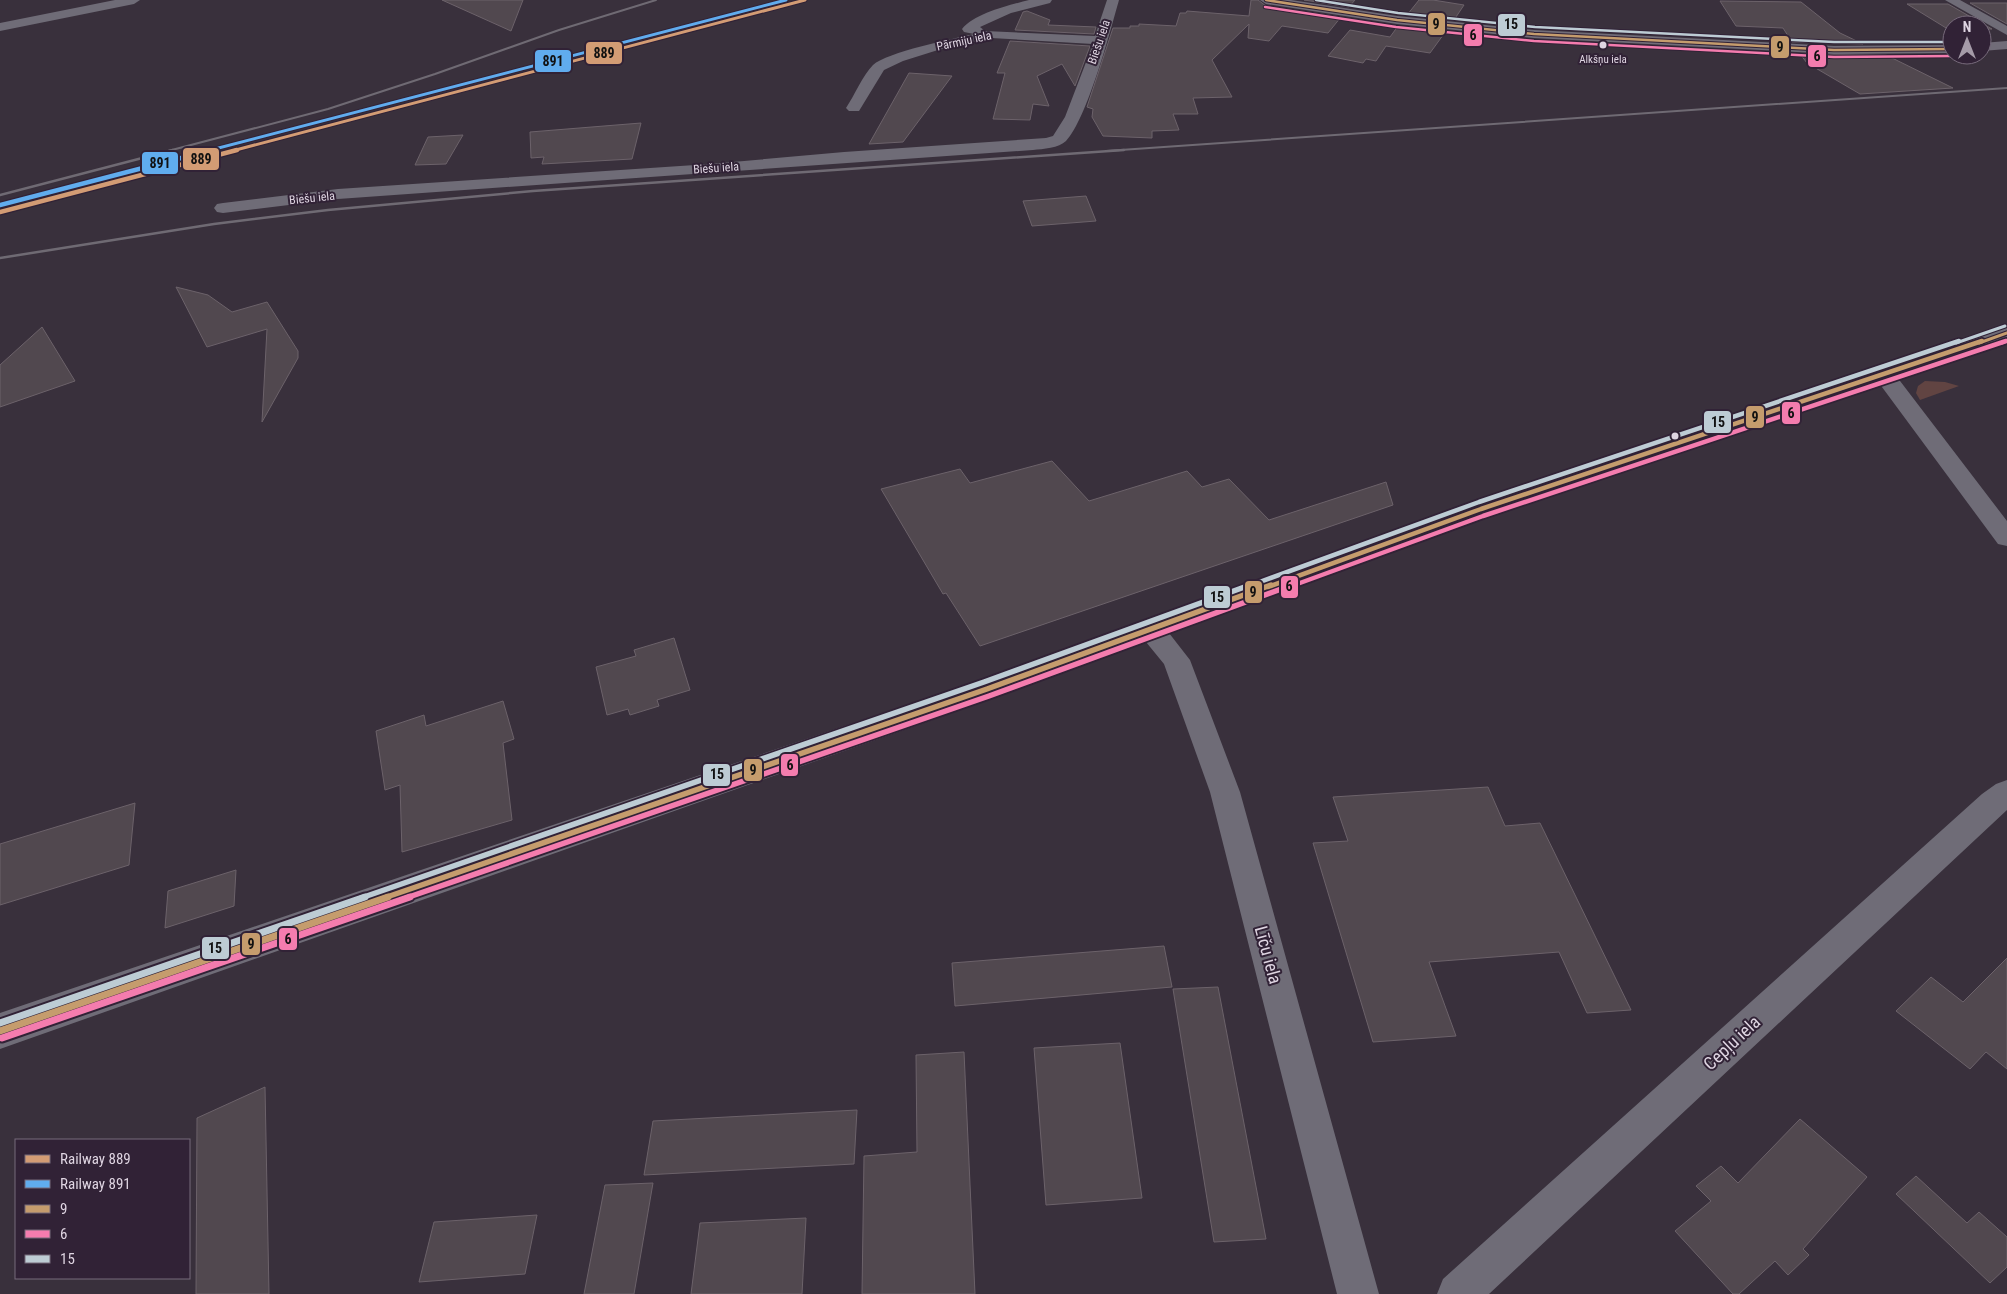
<svg xmlns="http://www.w3.org/2000/svg" width="2007" height="1294" font-family="'Roboto Condensed',sans-serif">
	<style>
		.green { fill: #614442 }
		.building { fill: #51484f; stroke: #6c626a }
		.lines { fill: none; stroke-linecap: round; stroke-linejoin: round }
		.minor { fill: #6f6c77; fill-rule: evenodd }
		.major { fill: #716c78; fill-rule: evenodd }
		.rail-far1 { stroke: #6f6a73; stroke-width: 2 }
		.rail { stroke: #6f6a73; stroke-width: 2.5 }
		.bus-1-far4-casing { stroke: #312236; stroke-width: 4.5 }
		.bus-1-far3-casing { stroke: #312236; stroke-width: 5.5 }
		.bus-1-far2-casing { stroke: #312236; stroke-width: 8 }
		.bus-1-far1-casing { stroke: #312236; stroke-width: 9 }
		.bus-1-casing { stroke: #312236; stroke-width: 11 }
		.bus-2-far4-casing { stroke: #312236; stroke-width: 4.5 }
		.bus-2-far3-casing { stroke: #312236; stroke-width: 5.5 }
		.bus-2-far2-casing { stroke: #312236; stroke-width: 8 }
		.bus-2-far1-casing { stroke: #312236; stroke-width: 9 }
		.bus-2-casing { stroke: #312236; stroke-width: 11 }
		.bus-3-far4-casing { stroke: #312236; stroke-width: 4.5 }
		.bus-3-far3-casing { stroke: #312236; stroke-width: 5.5 }
		.bus-3-far2-casing { stroke: #312236; stroke-width: 8 }
		.bus-3-far1-casing { stroke: #312236; stroke-width: 9 }
		.bus-3-casing { stroke: #312236; stroke-width: 11 }
		.bus-1-far4 { stroke: #c59c6d; stroke-width: 2.5 }
		.bus-1-far3 { stroke: #c59c6d; stroke-width: 3 }
		.bus-1-far2 { stroke: #c59c6d; stroke-width: 4.5 }
		.bus-1-far1 { stroke: #c59c6d; stroke-width: 5.5 }
		.bus-1 { stroke: #c59c6d; stroke-width: 7 }
		.bus-2-far4 { stroke: #f47cae; stroke-width: 2.5 }
		.bus-2-far3 { stroke: #f47cae; stroke-width: 3 }
		.bus-2-far2 { stroke: #f47cae; stroke-width: 4.5 }
		.bus-2-far1 { stroke: #f47cae; stroke-width: 5.5 }
		.bus-2 { stroke: #f47cae; stroke-width: 7 }
		.bus-3-far4 { stroke: #bdccd4; stroke-width: 2.5 }
		.bus-3-far3 { stroke: #bdccd4; stroke-width: 3 }
		.bus-3-far2 { stroke: #bdccd4; stroke-width: 4.5 }
		.bus-3-far1 { stroke: #bdccd4; stroke-width: 5.5 }
		.bus-3 { stroke: #bdccd4; stroke-width: 7 }
		.rail-1-far1-casing { stroke: #312236; stroke-width: 5 }
		.rail-1-casing { stroke: #312236; stroke-width: 7 }
		.rail-2-far1-casing { stroke: #312236; stroke-width: 5 }
		.rail-2-casing { stroke: #312236; stroke-width: 7 }
		.rail-1-far1 { stroke: #d39c74; stroke-width: 3 }
		.rail-1 { stroke: #d39c74; stroke-width: 4.5 }
		.rail-2-far1 { stroke: #60acee; stroke-width: 3 }
		.rail-2 { stroke: #60acee; stroke-width: 4.5 }
		.bus-dot { fill: #dfd5e2; stroke: #312236; stroke-width: 2 }
		.labels { text-anchor: middle; stroke-width: 4; stroke-linejoin: round; paint-order: stroke }
		.far-bus-label { font-size: 11px; fill: #dfd5e2; stroke: #312236 }
		.far-street-label { font-size: 12px; fill: #dfd5e2; stroke: #312236 }
		.near-street-label { font-size: 18px; fill: #dfd5e2; stroke: #312236 }
		.line-badge { stroke: #312236; stroke-width: 2 }
		.pale-badge-label { font-size: 14px; text-anchor: middle; font-weight: bold; fill: #111 }
	</style>
	<rect width="100%" height="100%" fill="#39303c"/>
	<path class="green" d="M1925 381 1945 382 1959 386 1920 400 1916 393 1918 386Z"/>
	<path class="building" d="M442 0H523L511 31Z
		M1251 0H1258L1266 6 1341 17 1328 33 1282 26 1269 41 1248 38 1249 24 1212 60 1232 97 1193 98 1198 114H1173L1179 130 1152 131V138L1103 136 1092 117 1093 109 1087 107 1113 28H1130V26H1139V24L1176 26 1180 13H1186L1187 11 1249 16Z
		M1304 0H1355L1349 7Z
		M1419 0H1433L1464 5 1454 20 1407 15Z
		M1720 1 1801 2 1840 33 1863 44 1792 42 1783 28 1736 26Z
		M1970 3H2007V24Z
		M1907 4H1948L1992 29H1982V25H1952L1951 31Z
		M1027 11 1050 20 1048 25 1096 27 1094 34 1015 30 1023 12Z
		M1398 26 1446 31 1430 53 1386 46 1376 61 1366 59 1363 63 1328 56 1350 30 1390 37Z
		M1010 41 1090 46 1075 86 1062 64 1037 76 1049 106 1033 104 1030 120 993 119 1005 73H997Z
		M1800 54 1886 55 1953 88 1860 94 1807 63Z
		M909 73 952 76 903 142 869 144Z
		M641 123 632 159 542 164 544 157 531 158 530 132Z
		M463 135 446 164 415 165 428 137Z
		M1086 196 1096 221 1032 226 1023 201Z
		M176 287 208 295 232 312 267 302 298 351V358L262 422 267 329 207 347Z
		M42 327 75 381 0 407V365Z
		M1052 461 1089 501 1187 471 1202 487 1229 479 1269 520 1386 482 1393 505 980 646 946 593 943 594 881 489 960 469 970 483Z
		M674 638 690 690 657 700 659 706 630 715 628 709 607 715 596 667 636 656 634 650Z
		M503 701 514 739 503 743 512 820 402 852 400 785 385 790 376 731 424 715 426 726Z
		M1488 787 1505 826 1540 823 1631 1010 1587 1013 1559 952 1429 962 1456 1036 1373 1042 1313 843 1348 841 1333 797Z
		M135 803 129 865 0 905V844Z
		M236 870 234 906 165 928 168 891Z
		M1164 946 1172 987 955 1006 952 963Z
		M2007 958V1069L1986 1052 1970 1069 1896 1011 1931 977 1963 1002Z
		M1218 987 1266 1239 1214 1242 1173 989Z
		M1120 1043 1142 1198 1046 1205 1034 1048Z
		M964 1052 975 1294H862L864 1156 917 1152 916 1055Z
		M265 1087 269 1294H196L197 1118Z
		M857 1110 854 1164 644 1175 653 1121Z
		M1800 1119 1867 1177 1803 1249 1809 1255 1788 1275 1775 1261 1739 1294H1733L1675 1231 1711 1201 1696 1186 1721 1166 1738 1183Z
		M1916 1176 1967 1223 1979 1212 2007 1237V1267L1990 1283 1896 1194Z
		M653 1183 634 1294H584L605 1185Z
		M537 1215 525 1274 419 1282 434 1222Z
		M806 1218 802 1294H691L700 1223Z"/>
	<g class="lines">
		<path class="minor" d="M115 0H140L134 4 0 31V23Z
			M1029 0H1052L1050 3 1011 13 980 27 985 31 1095 36 1107 0H1119C1110 32 1087 119 1066 141 1059 148 1043 149 1033 150L338 199 223 213 217 212 214 208 217 204 223 203 338 189 710 164 844 152 1046 138 1053 136 1065 117 1093 44 991 38 938 50 903 61 884 70 859 111H849L846 108C854 96 863 75 873 65 887 52 953 39 974 34L964 32 962 29C975 13 1010 5 1029 0Z
			M1945 0H1960L2007 26V35Z
			M2007 327V340L1897 377 2007 521V546L1998 544 1879 383 1490 515 1169 633 1190 660 1240 792 1379 1294H1337L1210 792 1164 664 1146 642 997 697 0 1049V1013L977 681 1472 503Z
			M2007 780V810L1489 1294H1437L1443 1279 1982 794 1996 784Z"/>
		<path class="major" d="M1260 0H1291L1397 16 1534 30 1834 46 1952 45V53L1834 54 1534 38 1397 24 1266 4Z
			M2007 41V49L1982 51V43Z"/>
		<path class="rail-far1" d="M168 151 328 109 435 74 559 30 656 0
			M1106 151 2007 88"/>
		<path class="rail" d="M0 195 173 150
			M0 258 214 224 328 210 533 191 1124 150"/>
		<g class="bus-1-far4-casing">
			<path id="bus-1-far4" d="M1266 0 1397 20 1534 34 1834 50 1952 49"/>
		</g>
		<g class="bus-1-far3-casing">
			<path id="bus-1-far3" d="M1979 343 2007 333"/>
		</g>
		<g class="bus-1-far2-casing">
			<path id="bus-1-far2" d="M1268 587 1481 509 1982 341"/>
		</g>
		<g class="bus-1-far1-casing">
			<path id="bus-1-far1" d="M384 898 987 689 1271 585"/>
		</g>
		<g class="bus-1-casing">
			<path id="bus-1" d="M0 1031 388 897"/>
		</g>
		<g class="bus-2-far4-casing">
			<path id="bus-2-far4" d="M1265 7 1396 27 1534 41 1834 57 1952 56"/>
		</g>
		<g class="bus-2-far3-casing">
			<path id="bus-2-far3" d="M2002 343 2007 341"/>
		</g>
		<g class="bus-2-far2-casing">
			<path id="bus-2-far2" d="M1289 587 1483 516 2006 341"/>
		</g>
		<g class="bus-2-far1-casing">
			<path id="bus-2-far1" d="M406 898 989 696 1292 585"/>
		</g>
		<g class="bus-2-casing">
			<path id="bus-2" d="M2 1038 410 897"/>
		</g>
		<g class="bus-3-far4-casing">
			<path id="bus-3-far4" d="M1316 0 1398 13 1535 27 1834 42H1952"/>
		</g>
		<g class="bus-3-far3-casing">
			<path id="bus-3-far3" d="M1956 343 2005 326"/>
		</g>
		<g class="bus-3-far2-casing">
			<path id="bus-3-far2" d="M1246 587 1479 502 1959 341"/>
		</g>
		<g class="bus-3-far1-casing">
			<path id="bus-3-far1" d="M361 898 984 682 1250 585"/>
		</g>
		<g class="bus-3-casing">
			<path id="bus-3" d="M0 1023 365 897"/>
		</g>
		<use href="#bus-1-far4" class="bus-1-far4"/>
		<use href="#bus-1-far3" class="bus-1-far3"/>
		<use href="#bus-1-far2" class="bus-1-far2"/>
		<use href="#bus-1-far1" class="bus-1-far1"/>
		<use href="#bus-1" class="bus-1"/>
		<use href="#bus-2-far4" class="bus-2-far4"/>
		<use href="#bus-2-far3" class="bus-2-far3"/>
		<use href="#bus-2-far2" class="bus-2-far2"/>
		<use href="#bus-2-far1" class="bus-2-far1"/>
		<use href="#bus-2" class="bus-2"/>
		<use href="#bus-3-far4" class="bus-3-far4"/>
		<use href="#bus-3-far3" class="bus-3-far3"/>
		<use href="#bus-3-far2" class="bus-3-far2"/>
		<use href="#bus-3-far1" class="bus-3-far1"/>
		<use href="#bus-3" class="bus-3"/>
		<g class="rail-1-far1-casing">
			<path id="rail-1-far1" d="M232 151 805 0"/>
		</g>
		<g class="rail-1-casing">
			<path id="rail-1" d="M0 212 237 150"/>
		</g>
		<g class="rail-2-far1-casing">
			<path id="rail-2-far1" d="M207 151 786 0"/>
		</g>
		<g class="rail-2-casing">
			<path id="rail-2" d="M0 205 212 150"/>
		</g>
		<use href="#rail-1-far1" class="rail-1-far1"/>
		<use href="#rail-1" class="rail-1"/>
		<use href="#rail-2-far1" class="rail-2-far1"/>
		<use href="#rail-2" class="rail-2"/>
	</g>
	<g class="bus-dot">
		<circle cx="1603" cy="45" r="4.5"/>
		<circle cx="1675" cy="436" r="4.5"/>
	</g>
	<g class="labels">
		<g class="far-bus-label">
			<text x="1603" y="63">Alkšņu iela</text>
		</g>
		<g class="far-street-label">
			<text transform="translate(964 41) rotate(-12)" y="4">Pārmiju iela</text>
			<text transform="translate(1099 42) rotate(-71)" y="4">Biešu iela</text>
			<text transform="translate(716 168) rotate(-4)" y="4">Biešu iela</text>
			<text transform="translate(312 198) rotate(-6)" y="4">Biešu iela</text>
		</g>
		<g class="near-street-label">
			<text transform="translate(1268 955) rotate(75)" y="6">Līču iela</text>
			<text transform="translate(1732 1043) rotate(-43)" y="6">Cepļu iela</text>
		</g>
	</g>
	<g class="line-badge">
		<rect x="1427" y="12" width="19" height="24" rx="5" fill="#c59c6d"/>
		<rect x="1497" y="13" width="29" height="24" rx="5" fill="#bdccd4"/>
		<rect x="1463" y="23" width="20" height="24" rx="5" fill="#f47cae"/>
		<rect x="1770" y="35" width="20" height="24" rx="5" fill="#c59c6d"/>
		<rect x="585" y="41" width="38" height="24" rx="5" fill="#d39c74"/>
		<rect x="1807" y="44" width="20" height="24" rx="5" fill="#f47cae"/>
		<rect x="534" y="49" width="38" height="24" rx="5" fill="#60acee"/>
		<rect x="182" y="147" width="38" height="24" rx="5" fill="#d39c74"/>
		<rect x="141" y="151" width="38" height="24" rx="5" fill="#60acee"/>
		<rect x="1781" y="401" width="20" height="24" rx="5" fill="#f47cae"/>
		<rect x="1745" y="405" width="20" height="24" rx="5" fill="#c59c6d"/>
		<rect x="1703" y="410" width="29" height="24" rx="5" fill="#bdccd4"/>
		<rect x="1280" y="575" width="19" height="24" rx="5" fill="#f47cae"/>
		<rect x="1244" y="580" width="19" height="24" rx="5" fill="#c59c6d"/>
		<rect x="1203" y="585" width="28" height="24" rx="5" fill="#bdccd4"/>
		<rect x="780" y="753" width="19" height="24" rx="5" fill="#f47cae"/>
		<rect x="743" y="758" width="20" height="24" rx="5" fill="#c59c6d"/>
		<rect x="702" y="763" width="29" height="24" rx="5" fill="#bdccd4"/>
		<rect x="278" y="927" width="20" height="24" rx="5" fill="#f47cae"/>
		<rect x="241" y="932" width="20" height="24" rx="5" fill="#c59c6d"/>
		<rect x="201" y="936" width="29" height="24" rx="5" fill="#bdccd4"/>
	</g>
	<g class="pale-badge-label">
		<text x="1436" y="29">9</text>
		<text x="1511" y="29">15</text>
		<text x="1473" y="40">6</text>
		<text x="1780" y="52">9</text>
		<text x="604" y="58">889</text>
		<text x="1817" y="61">6</text>
		<text x="553" y="66">891</text>
		<text x="201" y="164">889</text>
		<text x="160" y="168">891</text>
		<text x="1791" y="418">6</text>
		<text x="1755" y="422">9</text>
		<text x="1718" y="427">15</text>
		<text x="1289" y="591">6</text>
		<text x="1253" y="597">9</text>
		<text x="1217" y="602">15</text>
		<text x="790" y="770">6</text>
		<text x="753" y="775">9</text>
		<text x="717" y="779">15</text>
		<text x="288" y="944">6</text>
		<text x="251" y="949">9</text>
		<text x="215" y="953">15</text>
	</g>
	<rect x="15" y="1139" width="175" height="140" fill="#312236" stroke="#776a7b"/>
	<rect x="25" y="1155" width="25" height="8" fill="#d39c74" stroke="#776a7b"/>
	<text x="60" y="1164" font-size="15" fill="#dfd5e2">Railway 889</text>
	<rect x="25" y="1180" width="25" height="8" fill="#60acee" stroke="#776a7b"/>
	<text x="60" y="1189" font-size="15" fill="#dfd5e2">Railway 891</text>
	<rect x="25" y="1205" width="25" height="8" fill="#c59c6d" stroke="#776a7b"/>
	<text x="60" y="1214" font-size="15" fill="#dfd5e2">9</text>
	<rect x="25" y="1230" width="25" height="8" fill="#f47cae" stroke="#776a7b"/>
	<text x="60" y="1239" font-size="15" fill="#dfd5e2">6</text>
	<rect x="25" y="1255" width="25" height="8" fill="#bdccd4" stroke="#776a7b"/>
	<text x="60" y="1264" font-size="15" fill="#dfd5e2">15</text>
	<g transform="translate(1967 40)"><circle r="24" fill="#312236" stroke="#776a7b"/>
	<path d="M0-4L9 19L0 12L-9 19Z" fill="#a59ba8"/>
	<text y="-8" font-size="14" font-weight="bold" text-anchor="middle" fill="#dfd5e2">N</text>
	</g>
</svg>
